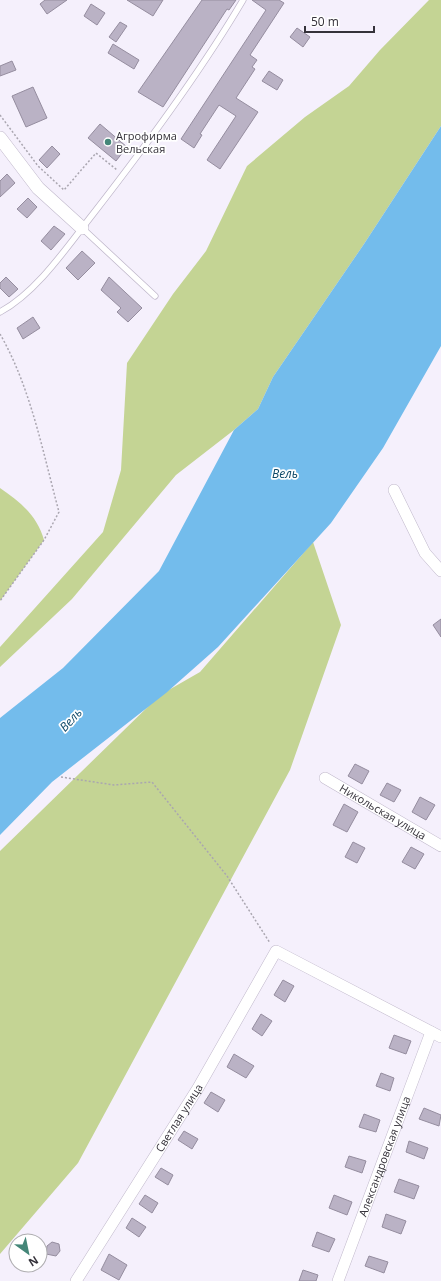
<svg xmlns="http://www.w3.org/2000/svg" width="441" height="1281" font-family="'Open Sans',sans-serif">
	<style>
		.green { fill: #c4d494 }
		.water { fill: #73bcec }
		.building { fill: #bab2c5; stroke: #958d9f }
		.lines { fill: none; stroke-linecap: round; stroke-linejoin: round }
		.service-casing { stroke: #c0b8cb; stroke-width: 7 }
		.minor-casing { stroke: #c0b8cb; stroke-width: 12 }
		.tertiary-casing { stroke: #c0b8cb; stroke-width: 14 }
		.path { stroke: #aaa6b0; stroke-width: 1.5; stroke-dasharray: 2 2; stroke-linecap: butt }
		.service { stroke: #fff; stroke-width: 5.5 }
		.minor { stroke: #fff; stroke-width: 11 }
		.tertiary { stroke: #fff; stroke-width: 13 }
		.poi-dot { fill: #448678; stroke: #fff; stroke-width: 1.5 }
		.labels { text-anchor: middle; stroke-width: 3.5; stroke-linejoin: round; paint-order: stroke }
		.poi-label { font-size: 11px; fill: #35323a; stroke: #fff; text-anchor: start }
		.street-label { font-size: 11px; fill: #35323a; stroke: #fff }
		.water-label { font-size: 12px; font-style: italic; fill: #0d4868; stroke: #fff }
	</style>
	<rect width="100%" height="100%" fill="#f5f0fc"/>
	<path class="green" d="M429 0H441V126L364 244 273 377 258 409 234 430 176 475 72 599 0 667V647L103 532 121 470 127 363 173 294 206 251 247 166 305 117 349 86 380 50Z
		M0 488C20 502 37 515 44 540L0 601Z
		M313 542 341 625 290 770 78 1163 0 1254V851L160 695 200 672Z"/>
	<path class="water" d="M441 126V346L383 448 331 523 218 647 166 693 52 782 0 835V718L63 668 159 571 234 430 258 409 273 377 364 244Z"/>
	<path class="building" d="M45 0H67L47 14 40 4Z
		M127 0H163L153 16Z
		M202 0H236L229 10 227 9 163 107 138 92Z
		M252 0H279L284 3 250 55 257 60 252 67 255 69 236 98 258 112 220 169 207 160 236 116 219 105 200 134 202 135 194 148 181 139 266 10Z
		M91 4 105 13 97 25 84 16Z
		M120 22 127 26 116 42 109 37Z
		M297 28 310 37 303 47 290 37Z
		M113 44 139 60 134 69 108 53Z
		M12 61 16 70 0 76V66Z
		M269 71 283 80 277 90 262 81Z
		M33 87 47 118 26 127 12 96Z
		M100 124 127 147 116 161 88 138Z
		M52 146 60 154 47 168 39 160Z
		M7 174 15 183 0 197V181Z
		M28 198 37 207 27 218 17 209Z
		M54 226 65 234 51 250 41 241Z
		M82 251 95 263 78 280 66 268Z
		M6 277 18 289 9 297 0 288V283Z
		M109 277 142 308 128 322 117 312 121 308 101 290Z
		M33 317 40 328 23 339 17 328Z
		M441 619V637L433 625Z
		M355 764 369 771 362 784 348 776Z
		M387 783 401 790 394 802 380 795Z
		M420 797 435 805 426 820 412 812Z
		M344 804 358 812 347 832 333 825Z
		M353 842 365 848 357 863 345 857Z
		M411 847 424 854 415 869 402 862Z
		M283 980 294 986 285 1002 274 995Z
		M261 1014 272 1021 262 1036 252 1029Z
		M394 1035 411 1041 406 1054 389 1048Z
		M234 1054 254 1066 246 1078 227 1067Z
		M381 1073 394 1078 390 1091 376 1086Z
		M211 1092 225 1100 218 1112 204 1103Z
		M424 1108 441 1115 439 1126 419 1119Z
		M364 1114 380 1120 376 1132 359 1127Z
		M184 1131 198 1139 192 1149 178 1140Z
		M409 1141 428 1148 424 1159 406 1152Z
		M349 1156 366 1161 362 1173 345 1167Z
		M161 1168 173 1175 168 1185 155 1177Z
		M399 1179 419 1186 414 1199 394 1192Z
		M145 1195 158 1203 152 1213 139 1204Z
		M334 1195 352 1202 347 1215 329 1208Z
		M386 1214 406 1221 401 1234 382 1227Z
		M132 1218 146 1227 139 1237 126 1228Z
		M317 1232 335 1239 329 1252 312 1246Z
		M52 1242 59 1244 60 1251 56 1256 46 1254 47 1246Z
		M109 1254 127 1265 119 1280 101 1270Z
		M369 1256 388 1262 384 1273 365 1266Z
		M303 1270 318 1275 316 1281H299Z"/>
	<g class="lines">
		<g class="service-casing">
			<path id="service" d="M82 228 155 296
				M0 312C37 292 67 247 93 214 145 147 200 73 243 0"/>
		</g>
		<g class="minor-casing">
			<g id="minor">
				<path d="M394 490 425 553 441 571"/>
				<path id="s1" d="M325 778 441 846"/>
				<path id="s2" d="M76 1281 198 1088 276 951 441 1037"/>
				<path id="s3" d="M338 1281 431 1032"/>
			</g>
		</g>
		<g class="tertiary-casing">
			<path id="tertiary" d="M0 138 38 188 82 228"/>
		</g>
		<path class="path" d="M0 115 38 166 64 190 96 153 117 170
			M0 334C31 388 43 453 59 512L44 540 0 601
			M61 777 114 785 152 782 227 876 270 943"/>
		<use href="#service" class="service"/>
		<use href="#minor" class="minor"/>
		<use href="#tertiary" class="tertiary"/>
	</g>
	<circle class="poi-dot" cx="108" cy="142" r="4"/>
	<g class="labels">
		<g class="poi-label">
			<text x="116" y="140">Агрофирма<tspan x="116" dy="13">Вельская</tspan></text>
		</g>
		<g class="street-label">
			<text dy="4" stroke="none"><textPath href="#s1" startOffset="67">Никольская улица</textPath></text>
			<text dy="4" stroke="none"><textPath href="#s2" startOffset="193">Светлая улица</textPath></text>
			<text dy="4" stroke="none"><textPath href="#s3" startOffset="133">Александровская улица</textPath></text>
		</g>
		<g class="water-label">
			<text x="285" y="478">Вель</text>
			<text transform="translate(71 720) rotate(-47)" y="4">Вель</text>
		</g>
	</g>
	<g transform="translate(28 1253) rotate(147)"><circle r="19" fill="#ffffff" stroke="#aeadb0"/>
	<path d="M0-3L7 15L0 10L-7 15Z" fill="#448678"/>
	<text y="-6" font-size="11" font-weight="bold" text-anchor="middle" fill="#35323a">N</text>
	</g>
	<path d="M305 26v6h69v-6" fill="none" stroke="#35323a" stroke-width="2"/>
	<text x="311" y="26" font-size="12" fill="#35323a" stroke="#ffffff" stroke-width="3" paint-order="stroke">50 m</text>
</svg>
